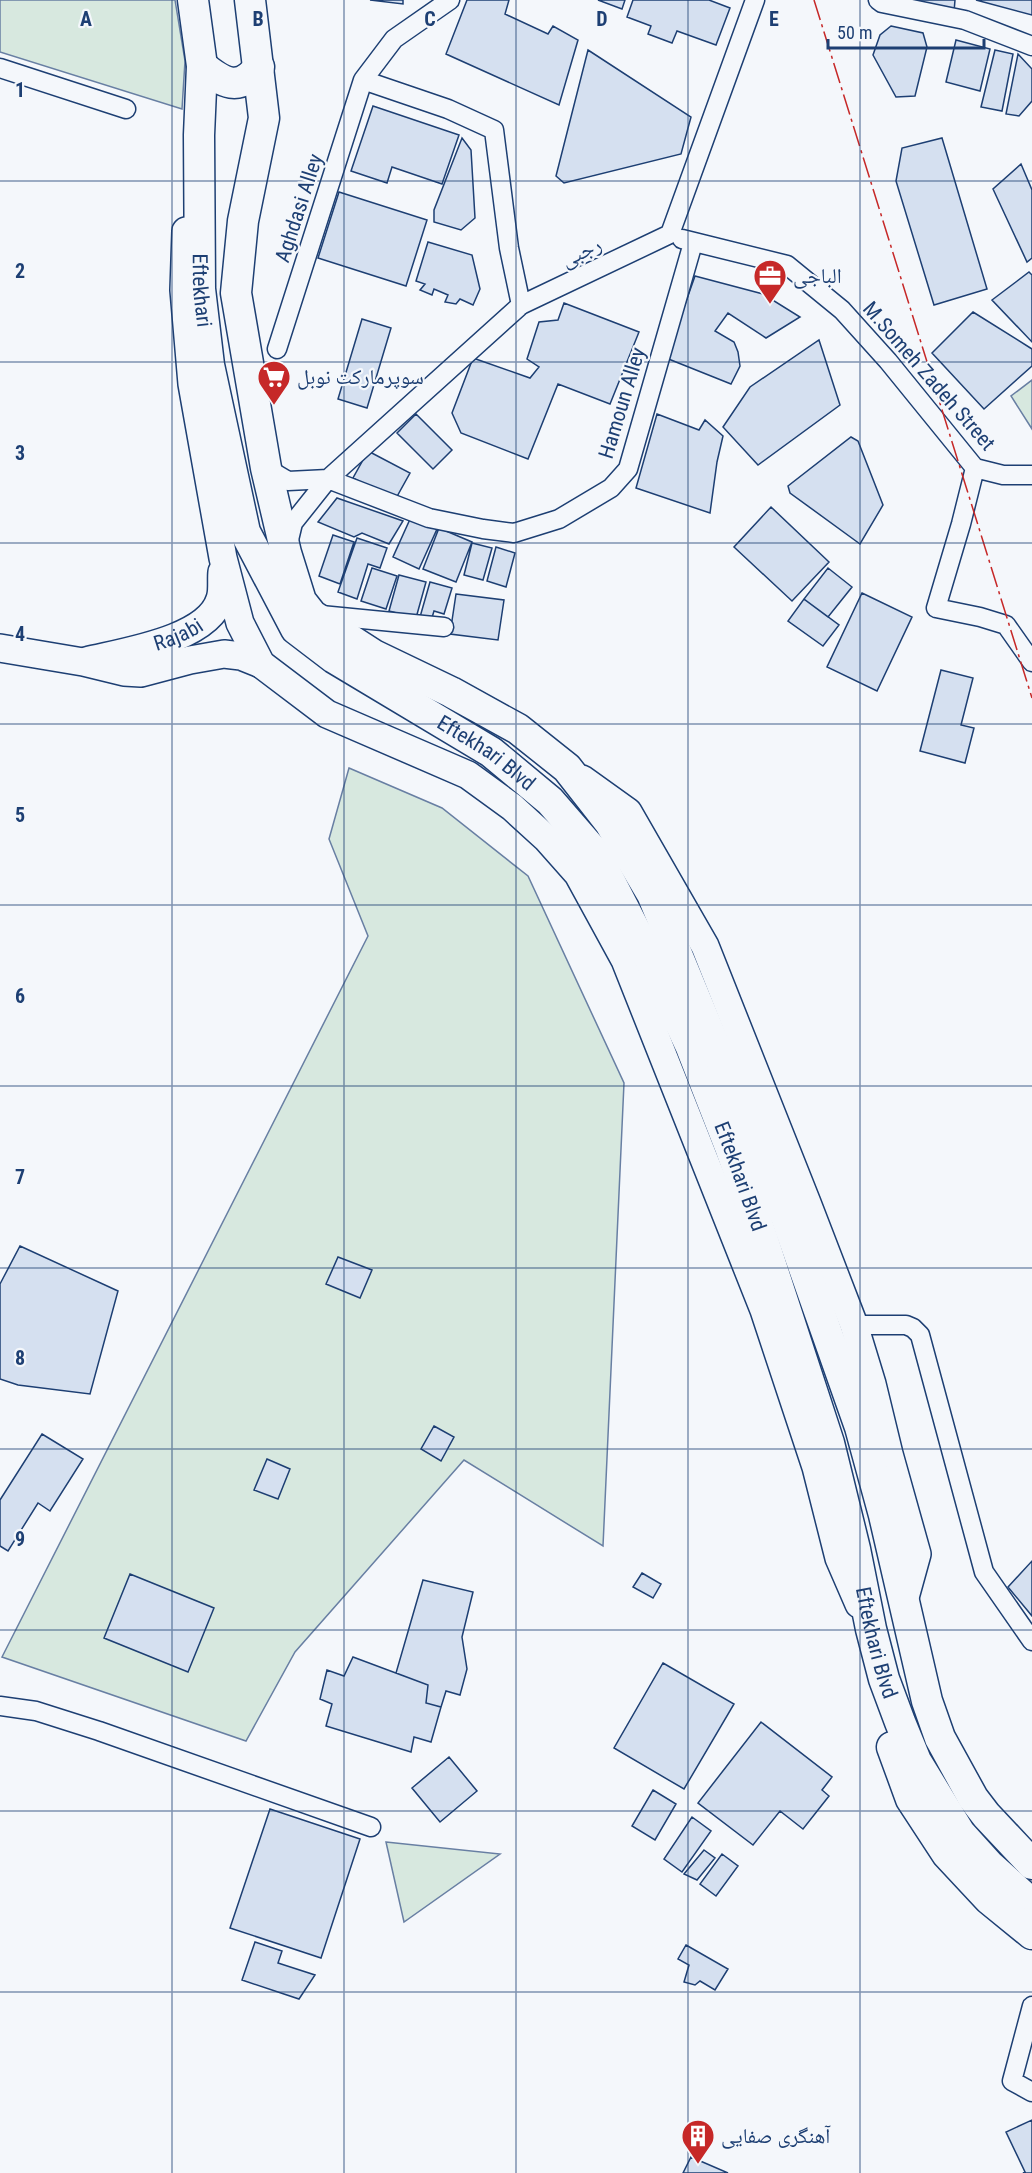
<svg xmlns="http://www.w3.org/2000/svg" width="1032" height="2173" font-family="'Roboto Condensed','Noto Naskh Arabic',sans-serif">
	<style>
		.green { fill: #d7e8df; stroke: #687fa3; stroke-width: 1.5 }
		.building { fill: #d5e0f0; stroke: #1d3f73; stroke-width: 1.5 }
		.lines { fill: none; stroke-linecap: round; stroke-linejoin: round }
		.street-casing { stroke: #1d3f73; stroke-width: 21 }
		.secondary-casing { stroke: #1d3f73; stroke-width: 30 }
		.primary-casing { stroke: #1d3f73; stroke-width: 33 }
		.street { stroke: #f4f7fb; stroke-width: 18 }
		.secondary { stroke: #f4f7fb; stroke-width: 27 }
		.primary { stroke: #f4f7fb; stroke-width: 30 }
		.power { stroke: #c62828; stroke-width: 1.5; stroke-dasharray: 21 4.5 3 4.5; stroke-linecap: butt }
		.grid { fill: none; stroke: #1d3f73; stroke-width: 1.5; stroke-opacity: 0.55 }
		.labels { text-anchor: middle; stroke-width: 4.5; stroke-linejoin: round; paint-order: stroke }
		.street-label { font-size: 21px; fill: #1d3f73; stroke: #f4f7fb }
		.poi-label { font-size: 21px; fill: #1d3f73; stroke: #f4f7fb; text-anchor: start }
		.grid-label { font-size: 20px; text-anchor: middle; font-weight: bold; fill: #1d3f73; stroke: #f4f7fb; stroke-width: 4.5; stroke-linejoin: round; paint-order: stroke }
	</style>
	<rect width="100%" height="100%" fill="#f4f7fb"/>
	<path class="green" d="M0 0H175L185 61 182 109 0 52Z
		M1032 380V429L1011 396Z
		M349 768 442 808 528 876 624 1083 603 1546 464 1460 295 1652 246 1741 2 1657 368 936 329 839Z
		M386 1842 500 1854 404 1922Z"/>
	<path class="building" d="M370 0H403V4Z
		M467 0H509L505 14 548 34 553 26 578 40 559 105 446 54Z
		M598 0H625L622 9Z
		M633 0H709L730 8 716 45 677 31 672 43 648 34 651 26 627 17Z
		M902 0H955L954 12Z
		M976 0H1032V15Z
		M891 26 923 33 927 47 915 96 896 97 873 55 880 35Z
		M956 40 990 49 980 91 946 82Z
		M588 50 691 117 681 154 564 183 556 176Z
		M995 50 1013 54 1002 111 981 107Z
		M1018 54 1032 69V101L1019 116 1006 114Z
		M373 106 459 135 442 184 392 167 387 183 351 171Z
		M462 138 471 150 475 218 461 230 434 222V210Z
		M942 138 987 289 934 305 896 181 902 148Z
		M1021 164 1032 190V258L1027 262 993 189Z
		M339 192 427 220 406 286 318 258Z
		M428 242 472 255 480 289 473 305 460 299 456 304 445 302 448 295 434 289 432 295 420 290 425 284 416 281Z
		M1029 272 1032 275V342L992 300Z
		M695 276 763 294 800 317 766 338 728 313 715 331 734 342 738 352 740 366 731 384 666 358Z
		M564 303 639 332 610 404 558 384 528 459 461 433 452 413 473 358 530 378 539 367 527 359 539 322 558 320Z
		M973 312 1032 349V366L984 409 932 353Z
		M362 319 391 328 367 408 338 399Z
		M819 340 840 405 758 465 723 427 750 387Z
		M416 414 452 450 433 469 397 433Z
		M657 414 699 430 705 420 723 436 717 462 710 513 636 488Z
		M851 437 858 441 883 505 860 544 790 493 788 486Z
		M368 451 410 473 395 500 353 478Z
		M337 498 403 521 389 544 362 533 354 537 318 522Z
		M771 507 829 562 792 601 734 547Z
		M411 517 437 529 419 569 393 557Z
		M439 528 472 542 456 582 423 569Z
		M333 535 354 542 340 584 319 576Z
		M357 538 387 548 380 568 368 564 357 599 338 592Z
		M472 543 492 548 483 580 464 575Z
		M496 547 515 553 506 587 487 581Z
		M372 568 397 576 386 609 361 601Z
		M828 568 852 587 828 617 804 599Z
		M399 575 426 582 416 618 389 611Z
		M430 582 452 588 444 614 434 611 431 621 420 617Z
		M862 593 912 617 877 691 827 667Z
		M456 594 504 600 498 640 450 634Z
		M804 599 839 625 823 646 788 621Z
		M941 670 973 678 961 725 974 728 965 763 920 751Z
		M20 1246 118 1291 90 1394 18 1385 0 1379V1284Z
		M338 1257 372 1270 360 1298 326 1284Z
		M434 1426 454 1437 441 1461 421 1449Z
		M42 1434 83 1459 50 1511 38 1503 8 1551 0 1546V1500Z
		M267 1459 290 1469 278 1499 254 1490Z
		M1032 1561V1616L1008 1587Z
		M642 1573 661 1584 653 1598 633 1587Z
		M130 1574 214 1608 188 1672 104 1638Z
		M423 1580 473 1592 462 1637 467 1669 460 1695 446 1691 441 1707 426 1703 428 1685 396 1673Z
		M353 1657 428 1685 426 1703 441 1707 431 1742 414 1737 411 1752 326 1726 332 1704 320 1699 327 1670 344 1676Z
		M663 1663 734 1704 684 1789 614 1748Z
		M761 1722 832 1777 822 1790 829 1796 803 1829 780 1811 753 1845 698 1803Z
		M449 1757 477 1791 440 1822 412 1788Z
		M653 1790 676 1804 655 1840 632 1826Z
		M270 1809 360 1839 321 1958 230 1928Z
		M692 1817 711 1831 682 1872 664 1859Z
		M704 1850 715 1858 697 1880 684 1874Z
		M722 1854 738 1866 716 1896 700 1884Z
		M255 1942 282 1951 278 1963 315 1975 299 1999 242 1980Z
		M686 1945 728 1969 715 1990 700 1981 695 1985 684 1982 689 1965 678 1959Z
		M1032 2120V2173H1023L1025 2172 1006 2132Z
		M691 2157 728 2173H683Z"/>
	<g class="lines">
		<g class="street-casing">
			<path id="street" d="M450 0 394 39 363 80 448 109 494 130 509 248 521 305
				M878 0 882 3 965 20 1032 46
				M0 68 126 109
				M682 239 787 265 842 310 888 361 975 468 1003 475H1032
				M277 349 363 80
				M266 468 288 481 328 479 429 518 483 529 514 533 559 519 611 488 628 469 693 243
				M975 468 961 524 936 608 980 617 1006 625 1032 662
				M288 544 293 523 328 479 521 305 670 234 755 0
				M321 615 444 627
				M854 1325H906L913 1328 920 1335 984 1572 1032 1641
				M0 1706 36 1711 99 1731 371 1827
				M1032 2006 1012 2081 1032 2092"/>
		</g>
		<g class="secondary-casing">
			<g id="secondary">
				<path d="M186 231 184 290 192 384 223 558 240 623 261 664 327 714 468 775 512 807 547 839 578 874 625 960 764 1310 816 1467 839 1558 859 1604"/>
				<path d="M0 648 83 662 124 672 141 673 190 660 224 654 241 656 261 664"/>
				<path id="s1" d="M86 661C122 652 208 640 220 599 223 591 221 580 222 572"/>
				<path d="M582 779 628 812 705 946 807 1203 854 1325 872 1384 889 1454 917 1554 904 1601"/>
			</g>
		</g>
		<g class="primary-casing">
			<g id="primary">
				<path id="s2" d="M193 0 202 66 199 135 200 289 209 365 245 532 296 629 334 658 491 752 550 801 596 854 647 953 691 1047 730 1147 762 1237 829 1443 855 1549 871 1629 884 1679 900 1722 916 1761 960 1833 989 1865 1032 1904"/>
				<path d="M250 0 264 118 243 221 236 293 266 468 286 553 301 601 312 615 374 655 451 692 518 729 567 768 610 823 652 894 786 1217 860 1427 884 1515 927 1701 940 1738 973 1798 986 1815 1032 1864"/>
				<path d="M202 66C223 83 239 93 259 67"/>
				<path d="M892 1747 911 1799 947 1854 989 1899 1032 1934"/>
			</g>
		</g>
		<use href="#street" class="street"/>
		<use href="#secondary" class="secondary"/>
		<use href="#primary" class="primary"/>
		<path class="power" d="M814 0 1032 698"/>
	</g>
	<path class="grid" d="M172 0V2173M344 0V2173M516 0V2173M688 0V2173M860 0V2173M0 181H1032M0 362H1032M0 543H1032M0 724H1032M0 905H1032M0 1086H1032M0 1268H1032M0 1449H1032M0 1630H1032M0 1811H1032M0 1992H1032"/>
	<defs>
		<g id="office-pin" transform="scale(1.725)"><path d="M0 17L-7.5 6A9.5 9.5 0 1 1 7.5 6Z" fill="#c62828" stroke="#f4f7fb"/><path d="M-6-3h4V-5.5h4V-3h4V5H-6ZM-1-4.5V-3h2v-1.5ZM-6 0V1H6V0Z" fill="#fff"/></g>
		<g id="supermarket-pin" transform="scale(1.725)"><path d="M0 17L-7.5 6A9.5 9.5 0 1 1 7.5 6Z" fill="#c62828" stroke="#f4f7fb"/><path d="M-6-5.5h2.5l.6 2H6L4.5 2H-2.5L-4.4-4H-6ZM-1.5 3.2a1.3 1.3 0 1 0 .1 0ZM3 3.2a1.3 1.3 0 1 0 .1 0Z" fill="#fff"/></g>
		<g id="building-pin" transform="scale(1.725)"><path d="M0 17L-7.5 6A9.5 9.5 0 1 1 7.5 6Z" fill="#c62828" stroke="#f4f7fb"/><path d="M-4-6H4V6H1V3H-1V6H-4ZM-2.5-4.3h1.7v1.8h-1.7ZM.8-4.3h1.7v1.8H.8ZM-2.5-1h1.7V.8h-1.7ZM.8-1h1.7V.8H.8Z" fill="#fff"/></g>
	</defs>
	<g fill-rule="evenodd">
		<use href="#office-pin" x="770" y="276"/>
		<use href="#supermarket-pin" x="274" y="377"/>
		<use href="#building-pin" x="698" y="2136"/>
	</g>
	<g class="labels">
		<g class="street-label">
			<text transform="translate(299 208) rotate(-72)" y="7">Aghdasi Alley</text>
			<text transform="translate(581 252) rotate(-26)" y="7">رجبی</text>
			<text dy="7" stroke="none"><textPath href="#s2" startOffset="291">Eftekhari</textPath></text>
			<text transform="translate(929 376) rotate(49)" y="7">M.Someh Zadeh Street</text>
			<text transform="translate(622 403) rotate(-73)" y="7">Hamoun Alley</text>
			<text dy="7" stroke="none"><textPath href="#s1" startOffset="96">Rajabi</textPath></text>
			<text dy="7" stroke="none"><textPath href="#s2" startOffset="874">Eftekhari Blvd</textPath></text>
			<text dy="7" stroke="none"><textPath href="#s2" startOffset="1378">Eftekhari Blvd</textPath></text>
			<text dy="7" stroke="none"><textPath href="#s2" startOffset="1864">Eftekhari Blvd</textPath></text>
		</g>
		<g class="poi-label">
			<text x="793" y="283">الباجی</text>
			<text x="297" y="384">سوپرمارکت نوبل</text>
			<text x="721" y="2143">آهنگری صفایی</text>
		</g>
	</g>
	<g class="grid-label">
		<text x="86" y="26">A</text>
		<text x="258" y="26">B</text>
		<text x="430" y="26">C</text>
		<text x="602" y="26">D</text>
		<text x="774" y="26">E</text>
		<text x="20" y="97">1</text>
		<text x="20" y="278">2</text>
		<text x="20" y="460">3</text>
		<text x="20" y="641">4</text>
		<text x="20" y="822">5</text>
		<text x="20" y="1003">6</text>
		<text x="20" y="1184">7</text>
		<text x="20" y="1365">8</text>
		<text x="20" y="1546">9</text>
	</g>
	<path d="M828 39v9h156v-9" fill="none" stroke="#1d3f73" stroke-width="3"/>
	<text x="837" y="39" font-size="18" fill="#1d3f73" stroke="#f4f7fb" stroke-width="4.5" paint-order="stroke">50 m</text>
</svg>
